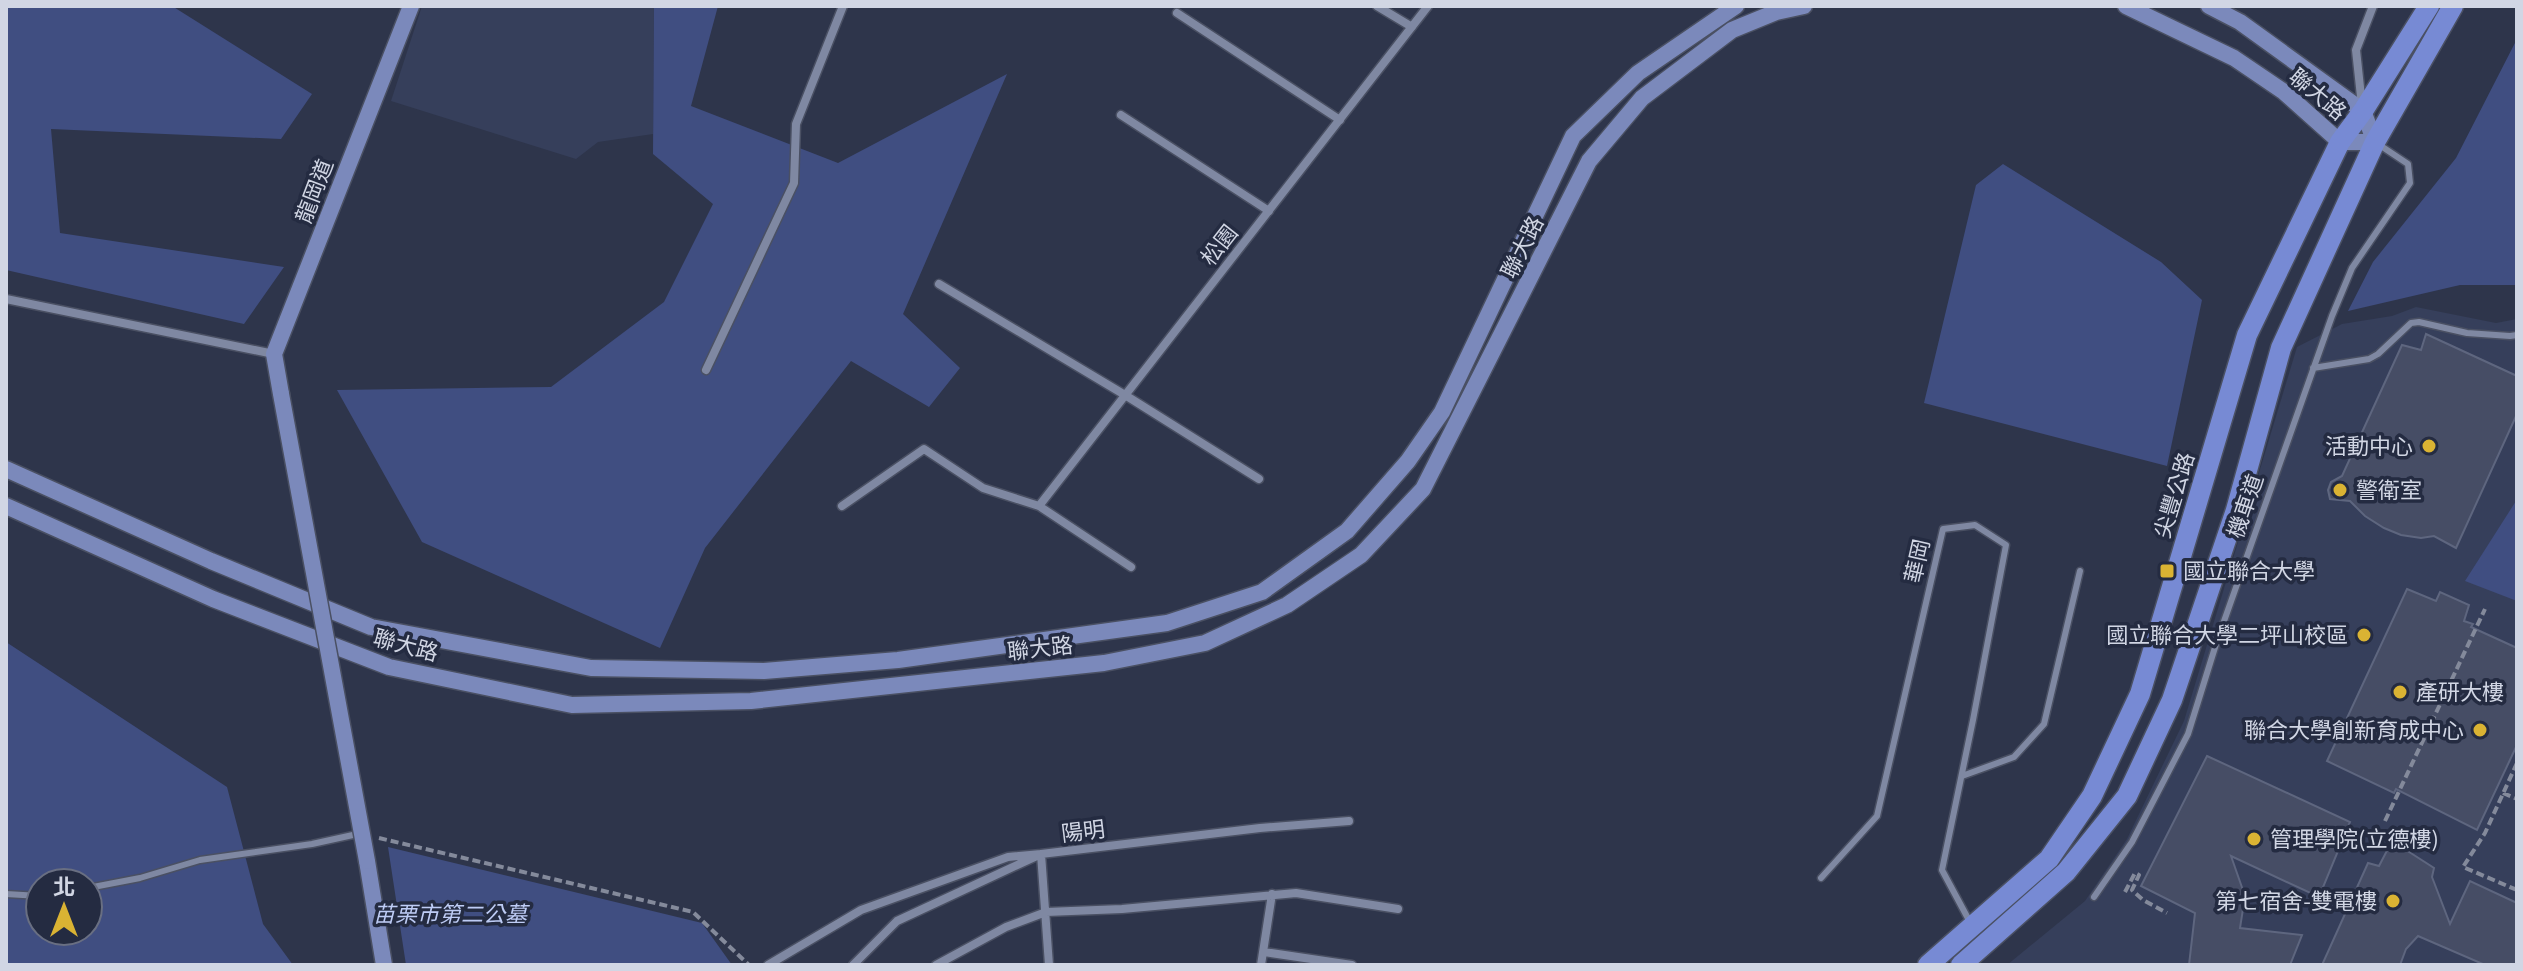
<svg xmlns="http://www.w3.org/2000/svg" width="2523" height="971" font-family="Georgia,'Noto Sans TC',serif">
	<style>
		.built { fill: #363f5b }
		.green { fill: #404e81; fill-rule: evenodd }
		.building { fill: #464d65; stroke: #5e667f; stroke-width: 2 }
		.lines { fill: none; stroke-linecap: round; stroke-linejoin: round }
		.lane-casing { stroke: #4a5063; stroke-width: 9 }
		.street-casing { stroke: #4a5063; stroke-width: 11 }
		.secondary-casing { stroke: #4a5063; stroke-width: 19 }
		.primary-casing { stroke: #4a5063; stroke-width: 23 }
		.path { stroke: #848a9b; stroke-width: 4; stroke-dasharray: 8 4; stroke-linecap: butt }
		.lane { stroke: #7f88a2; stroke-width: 6 }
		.street { stroke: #7f88a2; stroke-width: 8 }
		.secondary { stroke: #7b89bb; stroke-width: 16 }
		.primary { stroke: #778ad4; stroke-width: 20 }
		.secondary-bridge-casing { stroke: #4a5063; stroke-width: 19; stroke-linecap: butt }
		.secondary-bridge { stroke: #7b89bb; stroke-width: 16 }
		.poi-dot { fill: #dab333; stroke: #242b41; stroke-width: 3 }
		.labels { text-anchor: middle; stroke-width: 7; stroke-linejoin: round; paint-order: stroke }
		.street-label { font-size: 22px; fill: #d1d6e4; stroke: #242b41 }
		.poi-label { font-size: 22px; fill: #d1d6e4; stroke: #242b41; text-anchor: end }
		.park-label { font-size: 22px; font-style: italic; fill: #beccf5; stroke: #242b41 }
	</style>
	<rect width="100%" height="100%" fill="#2e354b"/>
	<path class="built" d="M422 6H654L653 134 598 142 576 159 391 101Z
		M2416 307 2496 323 2517 319V965H2007L2085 901 2127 839 2184 721 2297 347 2342 324 2392 316Z"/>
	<path class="green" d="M6 6H172L312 94 281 139 51 129 60 233 284 267 244 324 6 270Z
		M654 6H718L691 106 838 163 1007 74 903 314 960 368 929 407 851 361 705 548 660 648 422 542 337 390 551 387 664 302 713 204 653 154Z
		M2517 39V285H2460L2348 311 2373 262 2456 158Z
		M2003 164 2161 262 2202 300 2167 466 1924 403 1976 185Z
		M2516 501H2517V601L2465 581Z
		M6 642 227 787 263 924 293 965H6ZM40 883H88V931H40Z
		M388 847 702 923 732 965H406Z"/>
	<path class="building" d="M2426 334 2517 376V414L2456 548 2434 536 2421 538 2401 535 2384 528 2365 516 2350 501 2330 499 2328 490 2331 482 2342 476 2402 345 2421 350Z
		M2407 589 2436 601 2440 592 2469 605 2464 621 2473 624 2471 627 2517 648V745L2477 830 2396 789 2394 793 2327 761Z
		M2207 756 2350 822 2319 897 2231 856 2245 896 2240 928 2302 935 2290 965H2189L2195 913 2141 886Z
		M2392 841 2434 868 2432 877 2450 924 2470 881 2517 903V965H2485L2418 936 2406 949 2400 965H2322L2368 863 2379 866Z"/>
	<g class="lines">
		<g class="lane-casing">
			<path id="lane" d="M2313 368 2369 359 2378 354 2411 323 2419 322 2467 333 2510 336 2517 335
				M1962 776 2014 757 2044 724 2080 571
				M1821 878 1877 816 1943 529 1975 525 2006 545 1973 720 1942 870 1971 924
				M88 888 140 878 200 860 312 844 362 833
				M6 894 40 896
				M2094 897 2132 842 2188 734 2217 641 2332 316 2352 268 2410 183 2408 164 2378 144"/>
		</g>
		<g class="street-casing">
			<path id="street" d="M1377 6 1412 27
				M1177 13 1340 120
				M2362 106 2356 50 2373 6
				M1121 115 1269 211
				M939 284 1125 395 1259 479
				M6 299 274 354
				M706 370 794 183 796 124 843 6
				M842 506 924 449 983 488 1039 506 1131 567
				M1039 506 1428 6
				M1264 952 1352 965
				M768 965 861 910 1008 857 1041 854 1049 965
				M853 965 897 921 1041 854 1260 828 1349 821
				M936 965 1006 927 1046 912 1122 909 1296 893 1398 909
				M1261 965 1272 894"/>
		</g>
		<g class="secondary-casing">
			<path id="secondary" d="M2126 6 2234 58 2284 92 2340 142H2375L2363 111 2240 22 2209 6
				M281 394 274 354 411 6
				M6 469 211 561 371 627 591 668 764 671 898 660 1167 623 1262 592 1347 531 1408 461 1442 412 1573 136 1638 73 1736 6
				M6 506 213 599 389 667 572 705 751 701 1104 663 1205 643 1287 605 1361 555 1423 489 1589 161 1642 98 1732 30 1776 12 1804 6
				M367 861 384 965"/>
		</g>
		<g class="primary-casing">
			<path id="primary" d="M1928 965 2049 859 2092 796 2140 694 2247 335 2340 142 2363 111 2429 6
				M1961 965 2066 872 2127 796 2172 700 2236 510 2281 348 2375 142 2453 6"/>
		</g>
		<path class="path" d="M2517 763 2485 833 2463 867 2517 890
			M2503 793 2517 799
			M2385 821 2485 609
			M379 838 693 912 749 965
			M2125 892 2135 873 2139 875 2132 890 2143 900 2167 913"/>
		<use href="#lane" class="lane"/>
		<use href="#street" class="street"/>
		<use href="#secondary" class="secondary"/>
		<use href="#primary" class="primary"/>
		<g class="secondary-bridge-casing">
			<path id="secondary-bridge" d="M281 394 367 861"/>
		</g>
		<use href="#secondary-bridge" class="secondary-bridge"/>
	</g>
	<g class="poi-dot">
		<circle cx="2429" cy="446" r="8"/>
		<circle cx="2340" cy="490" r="8"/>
		<rect x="2159" y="563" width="16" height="16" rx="4"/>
		<circle cx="2364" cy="635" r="8"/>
		<circle cx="2400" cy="692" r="8"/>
		<circle cx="2480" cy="730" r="8"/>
		<circle cx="2254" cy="839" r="8"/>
		<circle cx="2393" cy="901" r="8"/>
	</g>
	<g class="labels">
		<g class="street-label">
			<text transform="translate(2318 94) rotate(40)" y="8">聯大路</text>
			<text transform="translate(314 191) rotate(-69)" y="8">龍岡道</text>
			<text transform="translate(1219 245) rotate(-52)" y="8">松園</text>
			<text transform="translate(1522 247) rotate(-63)" y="8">聯大路</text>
			<text transform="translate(2174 495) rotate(-73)" y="8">尖豐公路</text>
			<text transform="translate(2245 506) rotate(-71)" y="8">機車道</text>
			<text transform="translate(1917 561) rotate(-77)" y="8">華岡</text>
			<text transform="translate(406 645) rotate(15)" y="8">聯大路</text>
			<text transform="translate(1040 648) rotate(-6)" y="8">聯大路</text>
			<text transform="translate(1083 831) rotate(-7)" y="8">陽明</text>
		</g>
		<g class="poi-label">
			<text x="2413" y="454">活動中心</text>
			<text x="2356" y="498" text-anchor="start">警衛室</text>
			<text x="2183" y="579" text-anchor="start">國立聯合大學</text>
			<text x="2348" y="643">國立聯合大學二坪山校區</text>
			<text x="2416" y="700" text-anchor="start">產研大樓</text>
			<text x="2464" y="738">聯合大學創新育成中心</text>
			<text x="2270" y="847" text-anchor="start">管理學院(立德樓)</text>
			<text x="2377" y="909">第七宿舍-雙電樓</text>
		</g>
		<g class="park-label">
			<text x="450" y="922">苗栗市第二公墓</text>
		</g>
	</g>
	<rect width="2523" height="971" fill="none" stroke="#d1d6e4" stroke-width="16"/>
	<g transform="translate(64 907)"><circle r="38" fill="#242b41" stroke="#696f82" stroke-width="2"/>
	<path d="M0-6L14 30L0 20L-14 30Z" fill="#dab333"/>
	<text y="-12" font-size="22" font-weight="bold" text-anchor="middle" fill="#d1d6e4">北</text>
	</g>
</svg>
